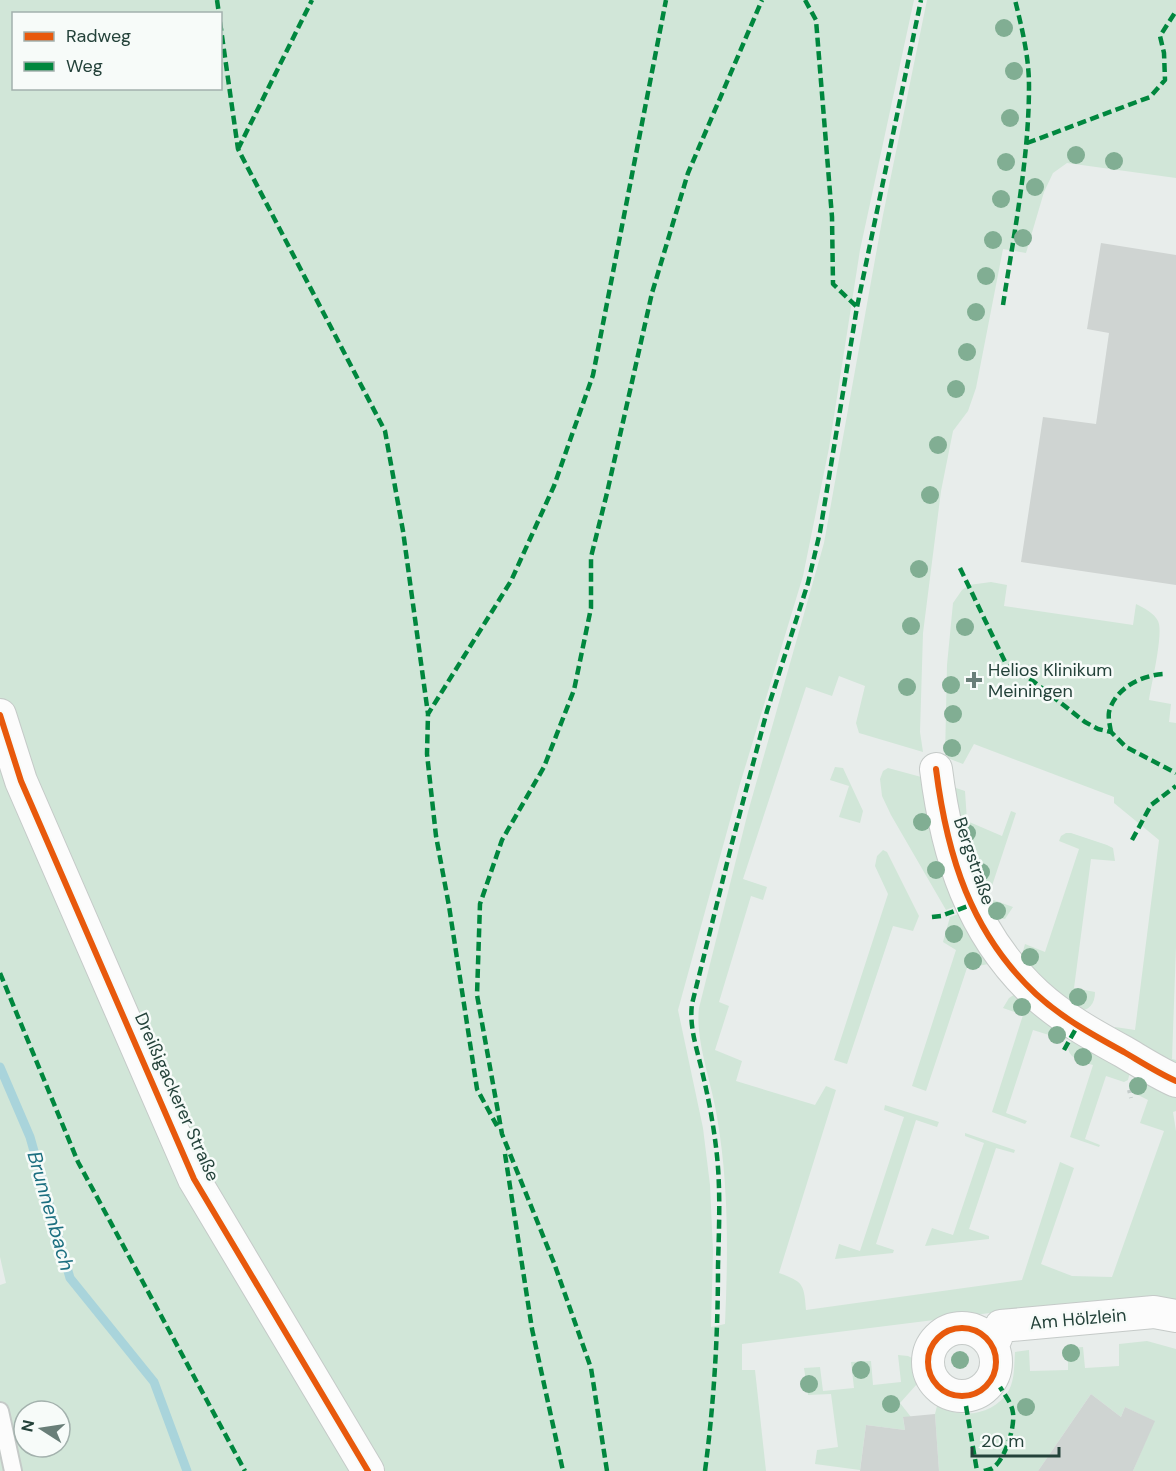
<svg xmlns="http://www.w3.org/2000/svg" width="1176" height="1471" font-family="'DM Sans',sans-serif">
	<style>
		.green { fill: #d1e6d8; fill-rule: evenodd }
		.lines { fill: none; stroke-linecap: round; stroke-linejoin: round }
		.stream { stroke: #a9d4db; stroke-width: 9 }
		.building { fill: #cfd4d2 }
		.service-casing { stroke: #c5cac8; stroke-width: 20 }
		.minor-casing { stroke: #c5cac8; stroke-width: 34 }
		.path { stroke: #c3ccca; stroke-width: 4; stroke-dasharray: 3 4.5; stroke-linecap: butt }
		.service { stroke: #fcfcfc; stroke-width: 16 }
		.minor { stroke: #fcfcfc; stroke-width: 32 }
		.quiet { stroke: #00873e; stroke-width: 4.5; stroke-dasharray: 9 4.5; stroke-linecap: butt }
		.cycleway-casing { stroke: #f7fbf9; stroke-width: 10 }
		.cycleway { stroke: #e8590c; stroke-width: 6 }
		.tree { fill: #81ae93 }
		.poi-dot { fill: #697e78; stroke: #f7fbf9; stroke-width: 2 }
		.labels { text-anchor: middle; stroke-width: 5; stroke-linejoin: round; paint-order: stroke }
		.poi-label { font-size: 18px; fill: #24423a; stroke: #f7fbf9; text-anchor: start }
		.street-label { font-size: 18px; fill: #24423a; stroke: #f7fbf9 }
		.water-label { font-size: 20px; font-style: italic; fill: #1c6f80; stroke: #f7fbf9 }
	</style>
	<rect width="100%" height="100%" fill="#e8edeb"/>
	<path class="green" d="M0 0H914L860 250 829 448 803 576 740 784 678 1010 703 1128 710 1185 713 1251 711 1327 725 1324C728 1255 729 1186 717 1117 712 1083 695 1041 699 1008L748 812 824 543 883 215 927 0H1176V178L1067 163 1053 173 1044 192 1026 253 1003 249 976 388 968 411 953 431 941 491 923 633 920 732 923 752 859 733 856 723 865 686 839 676 832 696 806 687 743 879 767 887 763 900 751 896 719 1002 729 1006 715 1050 742 1061 736 1081 815 1105 826 1086 836 1090 779 1273C803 1282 804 1283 806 1310L1022 1280 1060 1162 1074 1168 1041 1264 1072 1276 1112 1277 1164 1131 1140 1123 1148 1100 1134 1093 1140 1078 1176 1094V1111L1173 1112 1176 1131V1303L1023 1309 742 1344V1370H755L766 1471H0V1285L6 1283 0 1257ZM14 14H220V88H14ZM24 1411H60V1447H24Z
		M991 582 1007 585 1004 606 1133 625 1136 604C1144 608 1154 613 1158 621 1164 633 1151 685 1149 700L1171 704 1169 722 1176 723V947L1172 1059 1176 1060V1069L1115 1033V1027L1135 1030 1159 840 1114 803V797L974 744 963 764 945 757 947 665 953 603 962 590 969 585Z
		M835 767 843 768 863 811 860 823 839 817 849 786 830 780Z
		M888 768 925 778 959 905 946 910 891 815 882 796 880 779 883 771Z
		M950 786 965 791 967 821 1002 836 1011 811 1016 813 988 898 1013 907 1005 919 996 918 974 878Z
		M1066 833H1071L1107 845 1113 848 1115 861 1091 859 1074 988 1095 992C1095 1004 1089 1011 1077 1011L1021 959 1025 944 1045 952 1079 849 1059 841 1061 836Z
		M883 850 887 852 919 916 913 931 893 926 847 1064 834 1060 888 894 875 866 877 856Z
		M964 912 994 963 967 968 926 1091 912 1086 956 950 943 942 950 917Z
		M1017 993 1067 1035 1065 1040 1033 1030 1006 1113 1027 1121 1025 1124 992 1112 1023 1015 1003 1008 1009 998Z
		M1072 1038 1130 1072 1128 1080 1124 1082 1106 1076 1085 1139 1100 1145 1099 1147 1070 1137 1093 1065C1083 1062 1071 1060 1068 1049Z
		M885 1105 939 1122 937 1127 916 1120 876 1244 894 1250 893 1253 835 1259 839 1244 860 1251 904 1117 884 1110Z
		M965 1133 1015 1150 1014 1153 996 1148 969 1229 989 1236V1239L925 1246 932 1228 953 1235 984 1143 965 1136Z
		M1147 1341 1176 1349V1471H1133L1154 1421 1125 1407 1121 1417 1091 1394 1038 1471H939L935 1414 937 1406C962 1419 994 1416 1009 1390 1015 1379 1014 1364 1015 1352L1029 1350 1030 1371 1068 1370V1348L1083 1347 1085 1368 1119 1366V1344Z
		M898 1355 908 1356 912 1358 917 1384 900 1403 911 1417 903 1418 905 1430 866 1425 860 1470 815 1464 817 1450 838 1447 831 1394 808 1395 804 1368 820 1367 823 1391 854 1388 851 1362 871 1361 873 1385 901 1382Z"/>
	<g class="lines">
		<path class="stream" d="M0 1067 30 1137 70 1278 154 1382 187 1471"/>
	</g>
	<path class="building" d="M1101 243 1176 255V585L1021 562 1043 417 1096 424 1109 333 1087 329Z
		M1091 1394 1121 1417 1125 1407 1155 1421 1133 1471H1038Z
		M935 1414 939 1471H860L866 1425 905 1430 903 1417Z"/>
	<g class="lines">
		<g class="service-casing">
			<path id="service" d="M0 1411 13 1471"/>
		</g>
		<g class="minor-casing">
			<path id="minor" d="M0 715 21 781 194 1179 368 1471
				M936 769C947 856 971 933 1036 994 1062 1018 1093 1035 1124 1052 1141 1062 1158 1073 1176 1081
				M928 1362a34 34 0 1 1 68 0a34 34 0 1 1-68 0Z
				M993 1345 1001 1326 1154 1312 1176 1316"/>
		</g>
		<path class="path" d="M1129 1090 1131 1098"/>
		<use href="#service" class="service"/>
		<use href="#minor" class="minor"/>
		<path class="quiet" d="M217 0 219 14
			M805 0 816 20 832 217 833 284 857 307
			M220 22 238 149 385 431 403 531 428 714
			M1027 143 1150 97 1165 80 1164 53 1160 36 1176 11
			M238 149 312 0
			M1003 305C1014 233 1029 159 1029 86 1029 57 1022 28 1015 0
			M960 568 1008 668 1029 678 1085 722 1098 729 1111 732 1126 747 1176 773
			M1111 732C1110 726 1108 718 1109 712 1115 688 1142 675 1164 674
			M1132 840 1151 805 1176 786
			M932 917 941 916 971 905
			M0 973 78 1162 245 1471
			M1064 1050 1078 1025
			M497 1126 477 1089 449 906 436 836 427 754 428 714 511 581 554 486 593 375 666 0
			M505 1154 532 1329 563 1471
			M966 1406 977 1471
			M607 1471 591 1368 554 1263 502 1134 477 995 480 904 502 840 544 767 574 690 591 608V557L607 493 652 293 688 173 762 0
			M705 1471C714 1403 718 1335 718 1266 719 1227 721 1187 716 1147 713 1122 708 1096 702 1071 697 1049 689 1027 692 1004L732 843 767 711 808 583 820 532 857 307 921 0
			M984 1471C987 1470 990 1470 993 1468 1005 1459 1015 1428 1013 1413 1012 1404 1005 1395 1000 1387"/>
		<g class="cycleway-casing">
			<path id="cycleway" d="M0 715 21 781 194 1179 368 1471
				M936 769C947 856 971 933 1036 994 1062 1018 1093 1035 1124 1052 1141 1062 1158 1073 1176 1081
				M928 1362a34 34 0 1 1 68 0a34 34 0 1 1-68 0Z"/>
		</g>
		<use href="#cycleway" class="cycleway"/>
	</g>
	<g class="tree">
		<circle cx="1004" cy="28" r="9"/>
		<circle cx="1014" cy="71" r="9"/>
		<circle cx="1010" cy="118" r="9"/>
		<circle cx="1076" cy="155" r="9"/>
		<circle cx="1114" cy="161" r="9"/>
		<circle cx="1006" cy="162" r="9"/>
		<circle cx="1035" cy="187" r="9"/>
		<circle cx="1001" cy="199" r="9"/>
		<circle cx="1023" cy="238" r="9"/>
		<circle cx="993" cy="240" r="9"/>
		<circle cx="986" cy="276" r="9"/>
		<circle cx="976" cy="312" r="9"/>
		<circle cx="967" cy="352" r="9"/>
		<circle cx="956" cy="389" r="9"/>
		<circle cx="938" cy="445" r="9"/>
		<circle cx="930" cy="495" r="9"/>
		<circle cx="919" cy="569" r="9"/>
		<circle cx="911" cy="626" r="9"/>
		<circle cx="965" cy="627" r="9"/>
		<circle cx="951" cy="685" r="9"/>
		<circle cx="907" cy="687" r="9"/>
		<circle cx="953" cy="714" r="9"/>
		<circle cx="952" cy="748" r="9"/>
		<circle cx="922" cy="822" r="9"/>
		<circle cx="967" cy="833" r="9"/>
		<circle cx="936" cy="870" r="9"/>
		<circle cx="981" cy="872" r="9"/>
		<circle cx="997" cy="911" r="9"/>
		<circle cx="954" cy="934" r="9"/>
		<circle cx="1030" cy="957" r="9"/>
		<circle cx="973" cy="961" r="9"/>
		<circle cx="1078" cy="997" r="9"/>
		<circle cx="1022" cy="1007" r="9"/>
		<circle cx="1057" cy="1035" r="9"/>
		<circle cx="1083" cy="1057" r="9"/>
		<circle cx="1138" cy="1086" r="9"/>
		<circle cx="1071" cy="1353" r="9"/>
		<circle cx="960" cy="1360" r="9"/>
		<circle cx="861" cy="1370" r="9"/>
		<circle cx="809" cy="1384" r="9"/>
		<circle cx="891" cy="1404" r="9"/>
		<circle cx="1026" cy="1407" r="9"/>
	</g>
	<path class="poi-dot" d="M971 671h6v6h6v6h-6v6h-6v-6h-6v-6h6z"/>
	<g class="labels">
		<g class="poi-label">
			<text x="988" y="676">Helios Klinikum<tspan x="988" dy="21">Meiningen</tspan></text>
		</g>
		<g class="street-label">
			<text transform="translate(974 861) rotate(71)" y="6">Bergstraße</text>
			<text transform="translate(177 1097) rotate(66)" y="6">Dreißigackerer Straße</text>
			<text transform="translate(1078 1319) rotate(-5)" y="6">Am Hölzlein</text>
		</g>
		<g class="water-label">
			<text transform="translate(51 1211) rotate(74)" y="7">Brunnenbach</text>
		</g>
	</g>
	<rect x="12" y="12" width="210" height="78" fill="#f7fbf9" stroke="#a3b1ad" stroke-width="1.5"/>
	<rect x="24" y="32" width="30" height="9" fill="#e8590c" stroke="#a3b1ad" stroke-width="1.5"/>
	<text x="66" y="42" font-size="18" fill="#24423a">Radweg</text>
	<rect x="24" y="62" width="30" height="9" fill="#00873e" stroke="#a3b1ad" stroke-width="1.5"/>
	<text x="66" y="72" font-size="18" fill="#24423a">Weg</text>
	<g transform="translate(42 1429) rotate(282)"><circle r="28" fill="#f7fbf9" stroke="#a3b1ad" stroke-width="1.5"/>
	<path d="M0-4.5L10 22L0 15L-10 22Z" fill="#697e78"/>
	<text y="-9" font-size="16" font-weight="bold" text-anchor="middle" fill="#24423a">N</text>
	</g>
	<path d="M972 1447v9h87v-9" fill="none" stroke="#24423a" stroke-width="3"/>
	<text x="981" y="1447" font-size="18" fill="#24423a" stroke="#f7fbf9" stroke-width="4.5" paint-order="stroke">20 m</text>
</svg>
